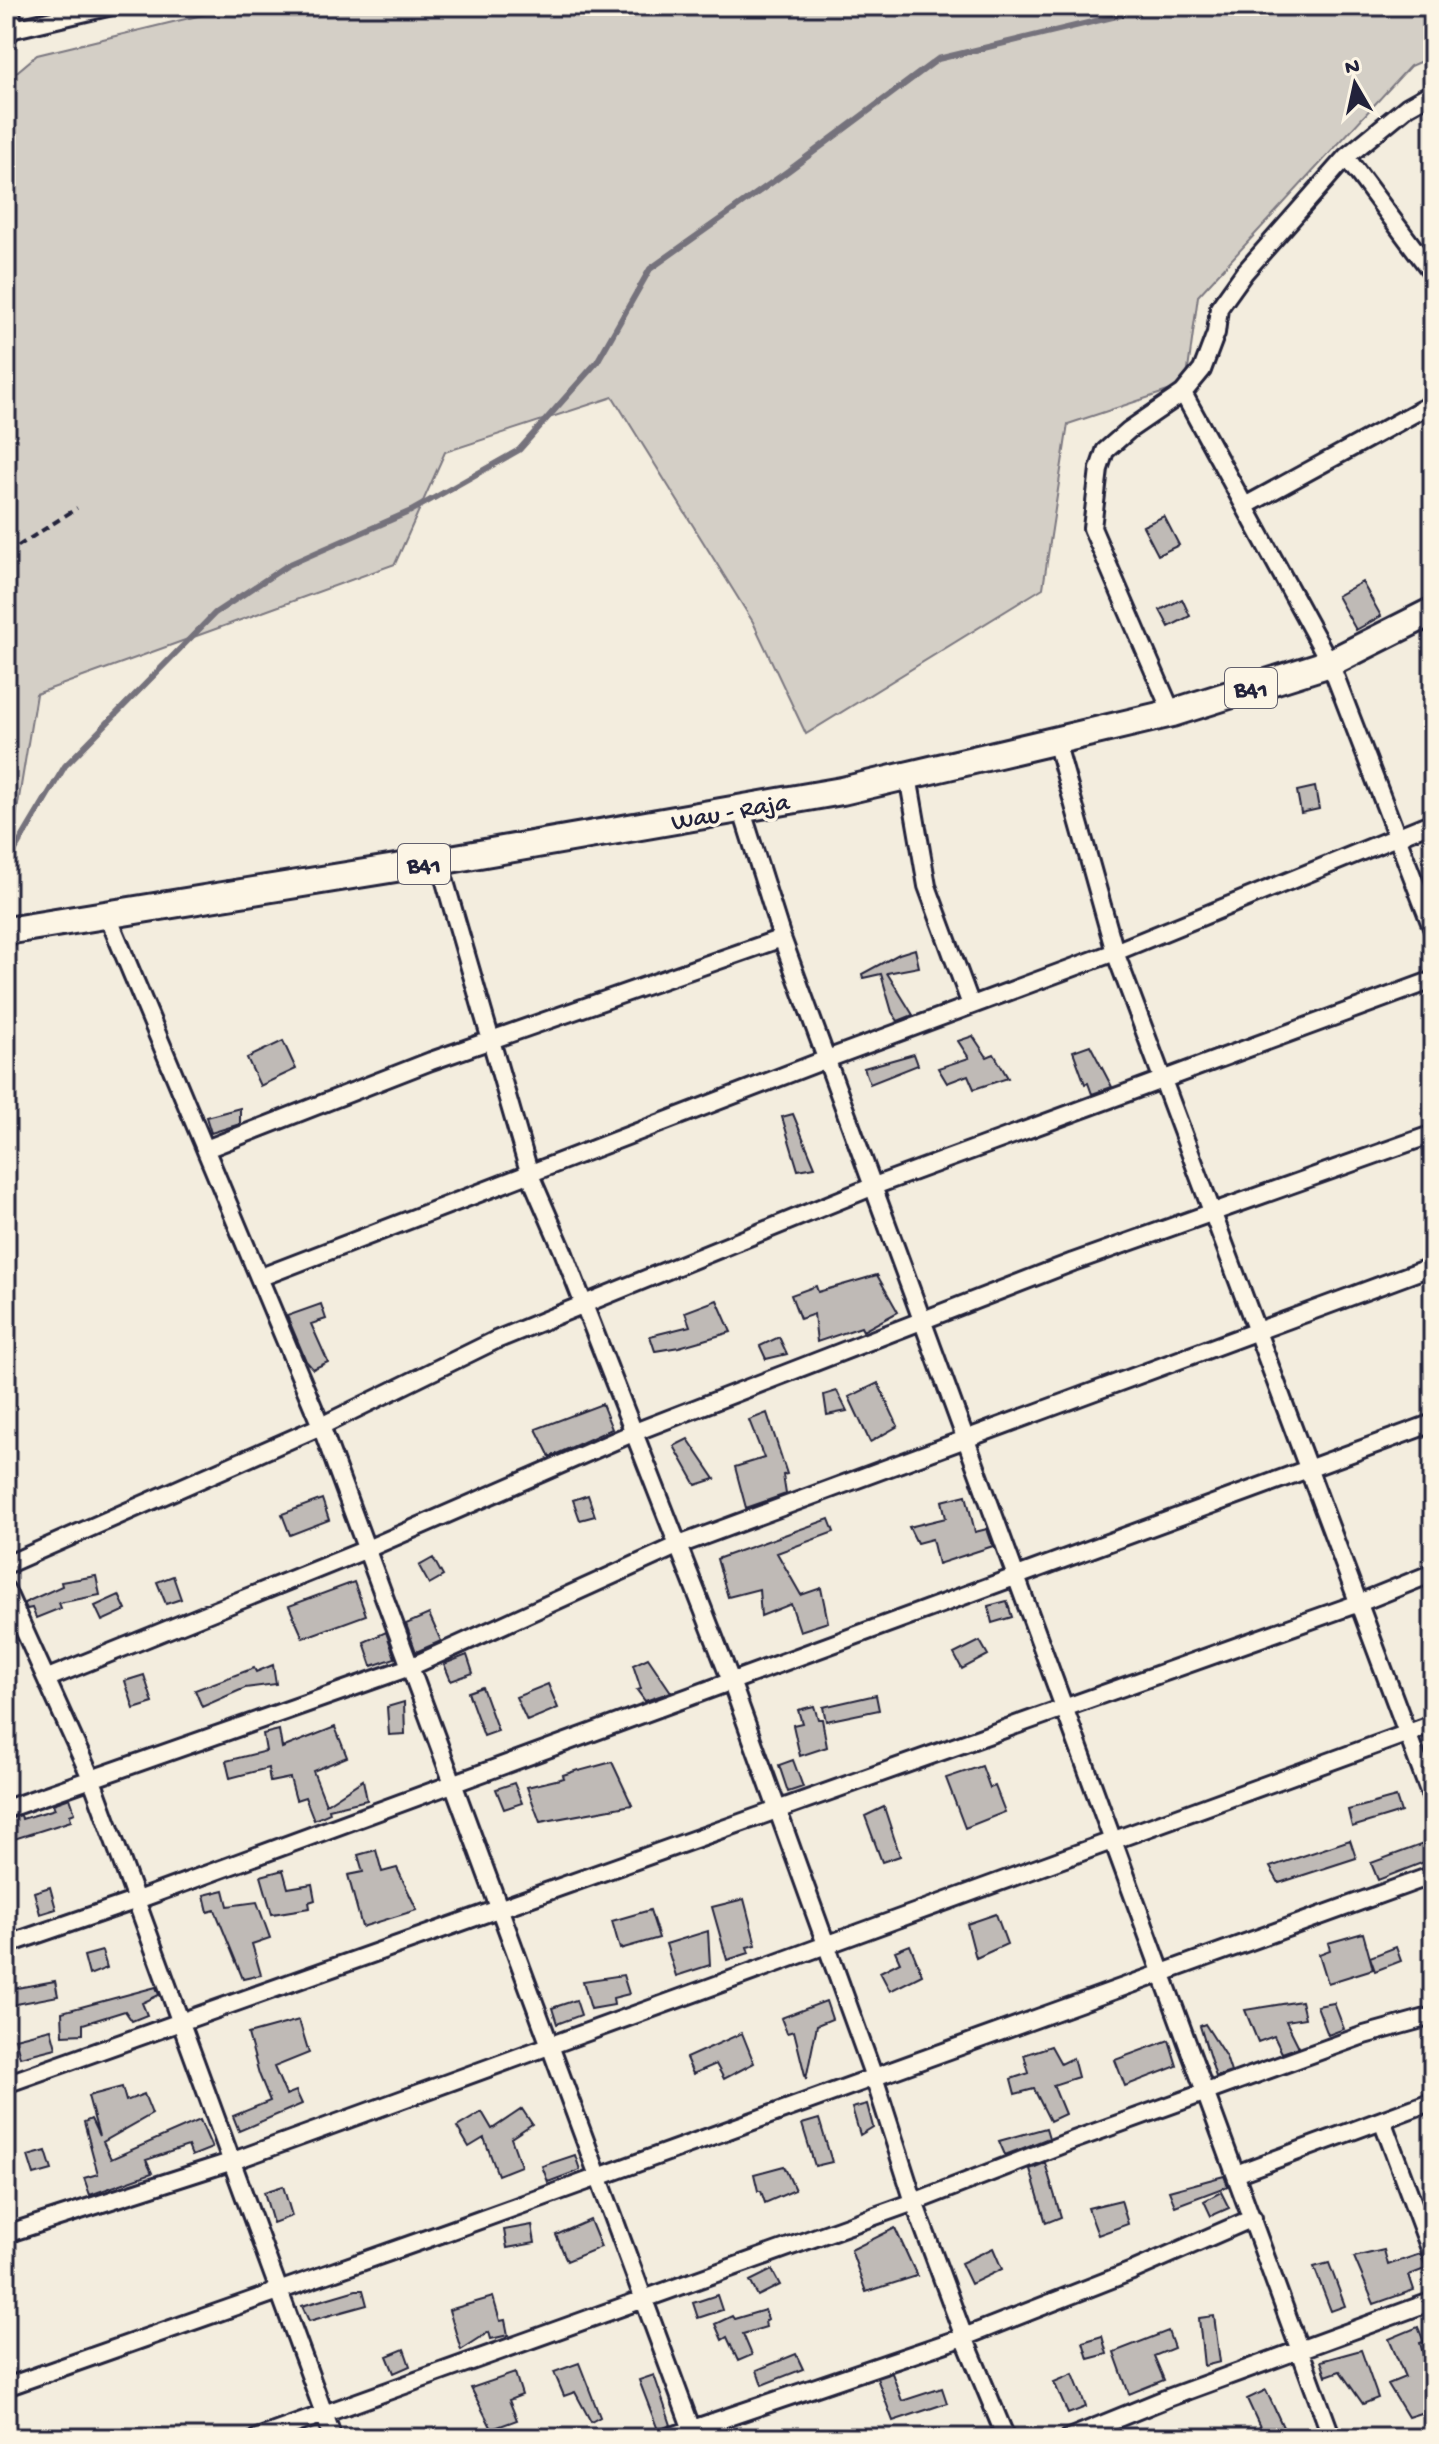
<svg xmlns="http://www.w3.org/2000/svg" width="1439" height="2444" font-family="'Gochi Hand',sans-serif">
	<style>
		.green { fill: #d4cfc6; stroke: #7b7880; stroke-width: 2 }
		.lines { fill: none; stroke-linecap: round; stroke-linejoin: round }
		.stream { stroke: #75727b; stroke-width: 6 }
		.building { fill: #bfbab6; stroke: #22223b; stroke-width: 2 }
		.minor-casing { stroke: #22223b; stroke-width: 22 }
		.primary-casing { stroke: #22223b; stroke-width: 32 }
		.path { stroke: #22223b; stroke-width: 4; stroke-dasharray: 8 6; stroke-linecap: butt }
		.minor { stroke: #fcf5e5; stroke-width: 16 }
		.primary { stroke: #fcf5e5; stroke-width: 26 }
		.labels { text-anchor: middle; stroke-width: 7; stroke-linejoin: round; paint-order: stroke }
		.shield { fill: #fcf5e5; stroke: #63616e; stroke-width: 2 }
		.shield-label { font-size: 24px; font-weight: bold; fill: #22223b }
		.street-label { font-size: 26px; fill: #22223b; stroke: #fcf5e5 }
	</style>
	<rect width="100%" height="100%" fill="#f3edde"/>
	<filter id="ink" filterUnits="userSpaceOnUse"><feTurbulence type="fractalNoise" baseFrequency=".0125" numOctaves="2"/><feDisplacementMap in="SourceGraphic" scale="16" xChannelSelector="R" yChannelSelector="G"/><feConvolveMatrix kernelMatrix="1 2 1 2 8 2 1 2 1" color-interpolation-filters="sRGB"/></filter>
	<g filter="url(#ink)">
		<path class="green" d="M239 6H1433V56L1410 66 1198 296 1186 385 1068 424 1043 588 806 734 753 622 613 397 445 452 395 564 36 694 6 878V81L37 55Z"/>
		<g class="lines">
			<path class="stream" d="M6 865 65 766 215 613 288 565 411 511 519 450 597 362 650 269 788 171 938 59 1121 15 1136 6"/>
		</g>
		<path class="building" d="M1164 516 1179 545 1158 555 1143 526Z
			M1362 582 1381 616 1356 630 1337 596Z
			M1182 599 1190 616 1169 627 1160 610Z
			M1315 787 1319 809 1301 813 1297 791Z
			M915 949 919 967 887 973 913 1015 898 1021 892 1012 881 974 863 978 862 974 899 954Z
			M973 1036 987 1057 994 1054 1008 1078 974 1089 968 1075 947 1083 938 1068 969 1058 958 1041Z
			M283 1041 296 1069 260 1086 247 1058Z
			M1090 1045 1112 1087 1092 1094 1088 1083 1085 1084 1073 1051Z
			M914 1054 918 1065 870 1084 864 1068Z
			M240 1108V1124L211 1133 206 1117Z
			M793 1114 815 1167 798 1170 782 1117Z
			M877 1275 898 1312 863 1331 861 1327 817 1342 814 1314 800 1319 791 1295 816 1286 818 1292Z
			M717 1300 731 1332 679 1347 655 1351 650 1336 690 1326 685 1312Z
			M321 1304 326 1319 311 1324 328 1362 313 1369 306 1361 287 1316Z
			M779 1337 787 1354 766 1359 760 1346Z
			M878 1383 898 1426 870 1442 849 1397Z
			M837 1391 847 1411 827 1415 824 1395Z
			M602 1404 612 1429 550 1457 536 1429Z
			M767 1413 787 1474 783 1475 786 1494 746 1508 735 1467 764 1458 749 1420Z
			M688 1439 715 1479 696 1485 674 1446Z
			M588 1495 595 1516 580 1520 573 1500Z
			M966 1495 975 1532 987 1529 993 1546 938 1564 932 1539 917 1543 909 1527 946 1518 942 1501Z
			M322 1499 329 1520 290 1535 282 1514Z
			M829 1519 834 1532 777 1553 801 1595 821 1588 828 1622 800 1631 791 1604 761 1616 759 1589 728 1597 717 1559Z
			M433 1558 443 1576 429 1584 419 1566Z
			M96 1576 100 1595 59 1603 61 1608 36 1618 32 1608 27 1609 24 1603 62 1586 61 1582Z
			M173 1576 181 1599 166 1604 157 1582Z
			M354 1582 366 1615 303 1638 289 1606Z
			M119 1595 126 1610 102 1621 95 1606Z
			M1007 1601 1012 1617 992 1623 988 1606Z
			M429 1614 441 1641 416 1652 406 1624Z
			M386 1632 395 1658 372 1666 364 1642Z
			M980 1641 988 1655 962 1669 954 1654Z
			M467 1655 473 1673 451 1681 444 1664Z
			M648 1658 671 1692 645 1701 637 1690 641 1689 633 1665Z
			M273 1665 276 1684 245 1688 202 1707 195 1690 254 1668 256 1672Z
			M144 1675 153 1703 134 1709 125 1681Z
			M548 1684 558 1708 527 1721 516 1697Z
			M482 1687 498 1731 484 1736 468 1692Z
			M876 1695 879 1710 826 1721 823 1707Z
			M404 1702 405 1734 389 1735 387 1707Z
			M814 1706 818 1719H822L827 1747 800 1756 793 1725 802 1723 798 1710Z
			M335 1727 347 1757 313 1771 326 1804 363 1780 367 1800 329 1809 330 1813 314 1820 305 1797 296 1800 290 1778 270 1782 268 1768 230 1778 226 1761 266 1751 263 1734 279 1730 282 1748Z
			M793 1760 803 1787 788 1792 779 1765Z
			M612 1762 632 1805 540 1822 527 1787 564 1778 563 1775 578 1770 579 1771Z
			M982 1766 990 1788 995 1786 1005 1812 965 1828 946 1778Z
			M514 1783 522 1803 504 1809 496 1789Z
			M1396 1797 1401 1812 1352 1827 1348 1810Z
			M70 1798 75 1813 70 1815 71 1821 11 1840 6 1820 21 1815 22 1819 55 1809 53 1804Z
			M884 1807 900 1856 882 1862 865 1816Z
			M1350 1840 1356 1858 1279 1883 1270 1867Z
			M1426 1843 1432 1859 1378 1880 1371 1863Z
			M376 1850 382 1872 397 1868 417 1910 362 1927 348 1875 363 1872 358 1855Z
			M283 1870 288 1888 312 1884 315 1900 309 1902 310 1908 272 1914 261 1876Z
			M50 1887 56 1909 40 1914 34 1892Z
			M224 1890 228 1906 257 1902 270 1938 252 1944 261 1975 243 1979 215 1910 208 1912 204 1895Z
			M744 1899 756 1945 747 1947 749 1953 727 1960 712 1907Z
			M650 1910 659 1938 620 1949 612 1921Z
			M996 1914 1007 1944 976 1958 967 1924Z
			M708 1931 710 1965 676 1976 666 1944Z
			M1363 1933 1373 1969 1328 1983 1319 1954 1330 1950 1328 1943Z
			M910 1945 922 1975 890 1991 880 1972 900 1962 895 1951Z
			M1396 1947 1401 1961 1375 1971 1370 1957Z
			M102 1951 107 1968 89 1975 84 1956Z
			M623 1975 629 1994 613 1998 614 2005 591 2009 583 1981Z
			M55 1981 58 1996 6 2006V1990Z
			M156 1987 159 1995 142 2003 147 2015 132 2021 125 2011 83 2024V2034L63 2035 62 2012Z
			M576 2000 581 2015 557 2024 552 2008Z
			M826 2001 832 2019 817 2025 806 2079 794 2031 787 2033 781 2018Z
			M1301 2001 1305 2018 1286 2021 1299 2047 1282 2053 1274 2036 1258 2042 1245 2010Z
			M1334 2003 1344 2029 1328 2035 1317 2006Z
			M299 2020 309 2053 274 2067 286 2095 296 2091 302 2104 239 2131 233 2116 270 2101 259 2074 248 2034Z
			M1205 2024 1226 2057 1231 2072 1216 2077 1200 2026Z
			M51 2029 56 2048 20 2057 15 2038Z
			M742 2033 754 2063 724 2079 716 2064 693 2074 686 2058Z
			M1169 2040 1177 2066 1125 2086 1115 2060Z
			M1051 2046 1061 2064 1073 2058 1078 2077 1053 2085 1065 2114 1050 2121 1034 2089 1015 2094 1011 2079 1029 2073 1024 2055Z
			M122 2087 126 2101 144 2094 152 2114 103 2142 111 2159 200 2120 212 2148 192 2156 188 2146 146 2160 152 2173 90 2195 84 2178 98 2174 84 2122 91 2119 99 2136 88 2096Z
			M867 2104 873 2127 860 2135 852 2108Z
			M522 2109 532 2124 511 2138 521 2166 498 2175 484 2138 469 2147 457 2127 482 2112 492 2129Z
			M819 2119 832 2162 815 2166 802 2124Z
			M1046 2128 1049 2138 1005 2155 999 2141Z
			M46 2151 52 2170 34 2175 28 2156Z
			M575 2155 580 2170 548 2182 542 2166Z
			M1045 2163 1061 2217 1046 2223 1030 2169Z
			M784 2166 795 2190 765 2203 761 2191H758L754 2174Z
			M1224 2176 1228 2186 1175 2206 1169 2191Z
			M283 2186 292 2216 273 2223 264 2192Z
			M1221 2192 1229 2208 1211 2216 1204 2201Z
			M1121 2200 1128 2224 1098 2235 1088 2208Z
			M590 2220 601 2247 567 2261 556 2235Z
			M532 2225 535 2243 507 2248 504 2230Z
			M895 2228 917 2276 866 2292 851 2250Z
			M993 2248 1002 2269 971 2284 961 2263Z
			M1384 2250 1388 2265 1420 2254 1425 2265 1430 2267 1409 2275 1414 2290 1374 2304 1354 2257Z
			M1329 2263 1345 2306 1331 2311 1314 2267Z
			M772 2270 780 2285 758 2296 750 2281Z
			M356 2290H363L367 2305 309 2321 302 2306Z
			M717 2295 722 2310 698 2318 693 2303Z
			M493 2297 500 2321 505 2320 508 2335 491 2339 489 2332 461 2350 449 2310Z
			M765 2310 768 2319 765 2321 766 2327 743 2334 752 2355 738 2361 727 2337 722 2340 715 2324 732 2316 734 2319Z
			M1214 2316 1220 2362 1204 2366 1199 2318Z
			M1418 2327 1424 2342 1420 2343 1430 2377 1425 2378 1433 2409 1408 2417 1388 2384 1405 2377 1389 2339Z
			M1168 2331 1174 2348 1154 2356 1164 2380 1129 2394 1114 2352Z
			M1102 2336 1107 2354 1088 2359 1083 2342Z
			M404 2349 410 2366 394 2373 387 2356Z
			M1361 2350 1378 2398 1363 2404 1340 2371 1326 2376 1321 2361Z
			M796 2354 803 2369 762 2385 757 2370Z
			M579 2363 600 2417 591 2422 575 2392 564 2396 554 2372Z
			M515 2373 522 2395 509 2400 517 2420 492 2429 471 2388Z
			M892 2373 902 2401 942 2388 947 2403 893 2421 877 2378Z
			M1073 2374 1086 2407 1068 2414 1054 2382Z
			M654 2375 671 2425 658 2430 639 2380Z
			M1266 2390 1288 2438H1265L1247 2399Z"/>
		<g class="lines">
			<g class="minor-casing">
				<path id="minor" d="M10 6 14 29
					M6 36 14 29 112 6
					M1346 157 1433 274
					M1183 393 1330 663 1433 930
					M1245 506 1433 403
					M1172 713 1092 528 1099 469 1105 451 1129 430 1183 393 1202 370 1216 333 1219 308 1244 273 1346 157 1408 106 1433 92
					M1056 741 1115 952 1433 1802
					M908 776 927 886 971 1005
					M741 808 782 938 1332 2438
					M439 861 530 1175 563 1251 731 1681 874 2077 914 2202 964 2337 1006 2438
					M107 914 321 1426 695 2438
					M206 1149 431 1061 782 938
					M261 1277 827 1059 1115 952 1433 822
					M6 1565 321 1426 496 1340 874 1186 1433 980
					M6 1590 92 1780 333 2438
					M48 1678 367 1549 635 1432 1073 1262 1433 1134
					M6 1809 410 1667 679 1545 1433 1266
					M6 1945 137 1900 1433 1423
					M6 2084 1359 1603 1433 1573
					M1382 2120 1433 2257
					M1236 2174 1433 2101
					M6 2234 233 2161 1433 1724
					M6 2387 449 2231 1433 1875
					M257 2438 914 2202 1071 2141 1364 2035 1433 2016
					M666 2438 964 2337 1132 2271 1253 2218
					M1069 2438 1165 2399 1433 2301"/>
			</g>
			<g class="primary-casing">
				<path id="primary" d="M6 931 439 861 842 791 1172 713 1330 663 1433 611"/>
			</g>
			<path class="path" d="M6 554 77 508"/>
			<use href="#minor" class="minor"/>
			<use href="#primary" class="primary"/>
		</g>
	</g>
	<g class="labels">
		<g class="shield">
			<rect x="1225" y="668" width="52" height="40" rx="6"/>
			<rect x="398" y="844" width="52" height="40" rx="6"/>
		</g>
		<g class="shield-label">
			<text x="1251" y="696">B41</text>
			<text x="424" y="872">B41</text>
		</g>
		<g class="street-label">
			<text transform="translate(730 810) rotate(-10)" y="9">Wau - Raja</text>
		</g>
	</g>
	<rect width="1439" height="2444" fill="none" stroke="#fcf5e5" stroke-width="32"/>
	<rect x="16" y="16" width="1407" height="2412" fill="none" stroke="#22223b" stroke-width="3" filter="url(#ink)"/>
	<g transform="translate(1355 84) rotate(351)" stroke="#fcf5e5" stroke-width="6" paint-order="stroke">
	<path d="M0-6L14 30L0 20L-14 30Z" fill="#22223b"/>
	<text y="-12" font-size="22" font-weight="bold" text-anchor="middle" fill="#22223b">N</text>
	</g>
</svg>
